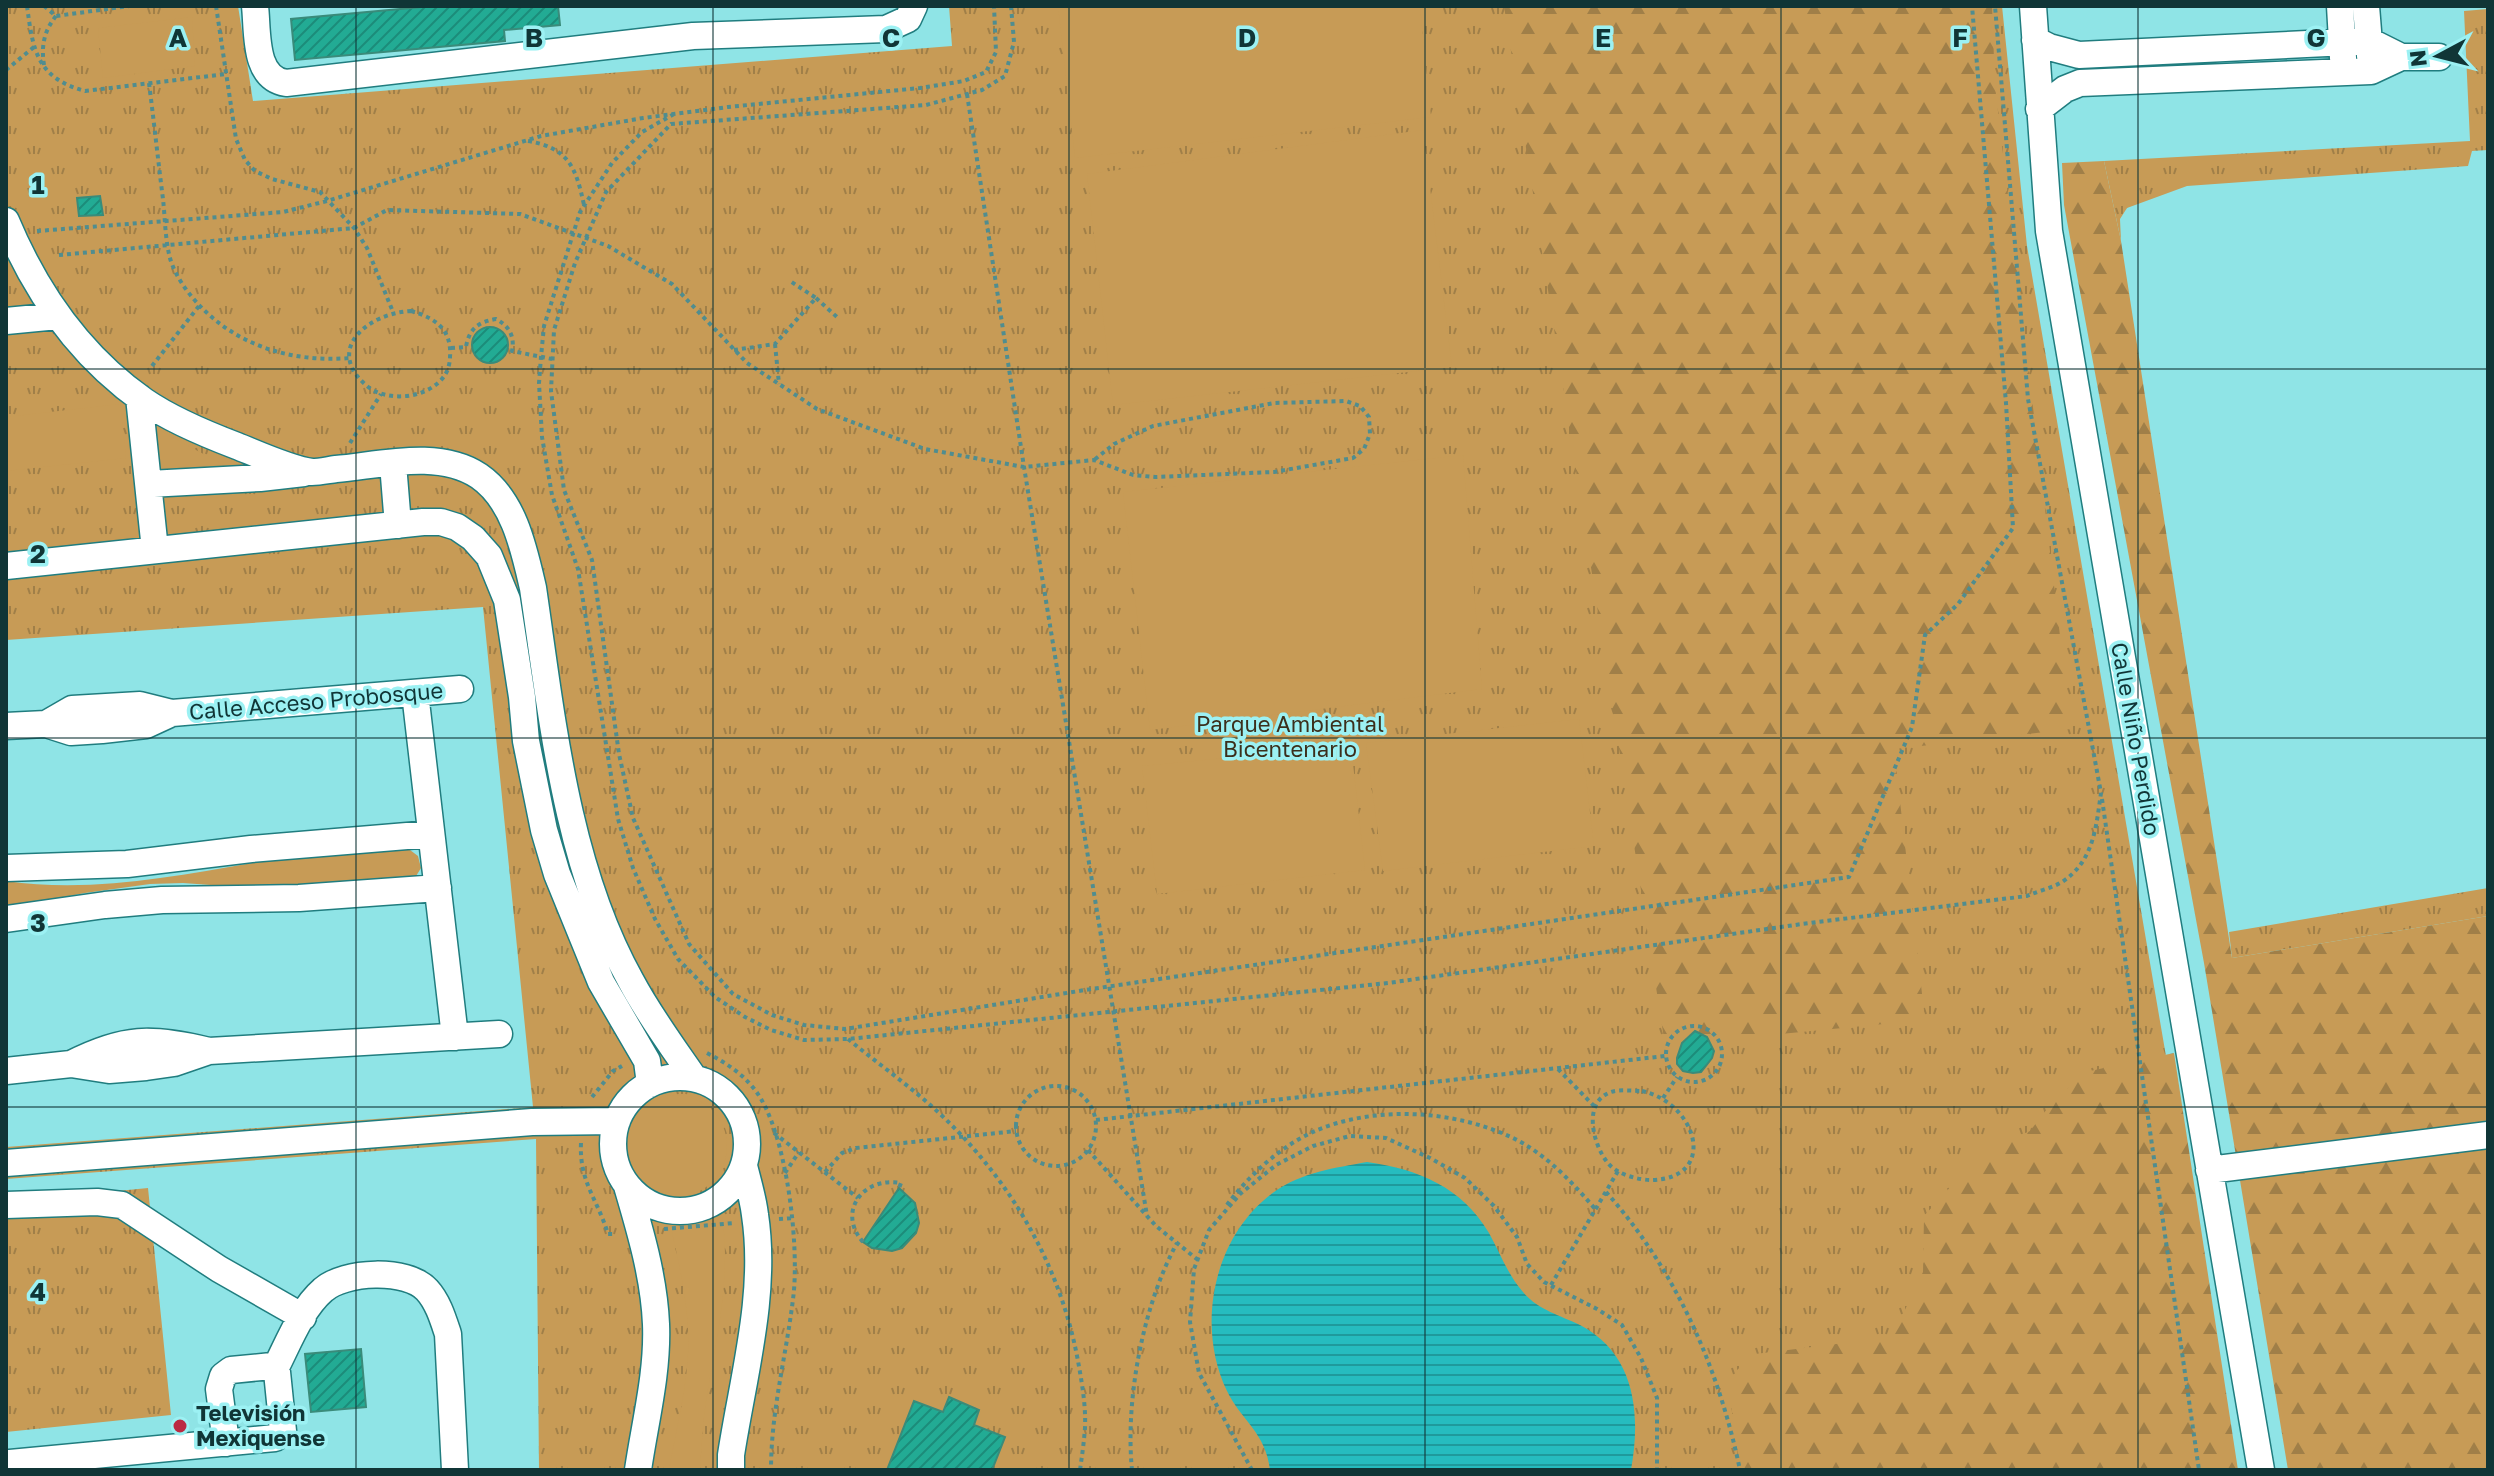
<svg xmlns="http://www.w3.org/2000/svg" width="2494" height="1476" font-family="'Golos Text',sans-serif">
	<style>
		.grass { fill: url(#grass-tufts) }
		.forest { fill: url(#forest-firs) }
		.garden { fill: #c79b56 }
		.water { fill: url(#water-rules) }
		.building { fill: url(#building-hatch); stroke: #3a8b7a; stroke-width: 2 }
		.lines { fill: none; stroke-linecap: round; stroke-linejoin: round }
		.minor-casing { stroke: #207d7f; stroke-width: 29 }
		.path { stroke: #508d8f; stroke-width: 4; stroke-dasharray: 4 4; stroke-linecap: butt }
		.minor { stroke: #fff; stroke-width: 26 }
		.grid { fill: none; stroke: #103536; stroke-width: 2; stroke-opacity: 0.55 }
		.poi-dot { fill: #bb2a42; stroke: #9cf1f3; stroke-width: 3 }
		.labels { text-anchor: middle; stroke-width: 7; stroke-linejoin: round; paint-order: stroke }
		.street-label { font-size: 22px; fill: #103536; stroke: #9cf1f3 }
		.park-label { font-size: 22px; fill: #3b2f1c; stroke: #9cf1f3 }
		.poi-label { font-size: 22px; font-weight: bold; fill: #103536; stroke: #9cf1f3; text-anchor: start }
		.grid-label { font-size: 26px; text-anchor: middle; font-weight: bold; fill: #103536; stroke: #9cf1f3; stroke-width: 7; stroke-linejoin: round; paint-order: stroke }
	</style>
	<defs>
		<pattern id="grass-tufts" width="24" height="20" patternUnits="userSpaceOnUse" patternTransform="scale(2)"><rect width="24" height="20" fill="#c79b56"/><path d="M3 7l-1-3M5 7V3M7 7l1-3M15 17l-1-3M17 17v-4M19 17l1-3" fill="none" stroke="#a07f48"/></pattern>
		<pattern id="forest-firs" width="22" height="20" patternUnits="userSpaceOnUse" patternTransform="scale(2)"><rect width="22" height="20" fill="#c79b56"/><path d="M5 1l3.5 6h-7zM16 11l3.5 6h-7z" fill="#a07f48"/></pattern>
		<pattern id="water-rules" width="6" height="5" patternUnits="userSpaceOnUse" patternTransform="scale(2)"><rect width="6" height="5" fill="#26bcbf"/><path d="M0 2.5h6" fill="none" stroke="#1f9a9c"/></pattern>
		<pattern id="building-hatch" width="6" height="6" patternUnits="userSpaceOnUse" patternTransform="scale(2)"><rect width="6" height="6" fill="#22ab94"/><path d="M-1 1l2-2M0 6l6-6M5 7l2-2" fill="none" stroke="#1c8c7a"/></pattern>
	</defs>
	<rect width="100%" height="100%" fill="#8fe4e6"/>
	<path class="grass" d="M6 6H238L253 101 952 46 949 6H2002L2027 246 2237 1470H539L536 1139 6 1179V1147L533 1107 483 607 6 640Z
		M2488 9V150L2472 151 2468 166 2187 186 2127 208 2120 219 2121 241 2104 161 2470 141 2464 11Z
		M2488 888V916L2232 958 2229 932Z
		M148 1188 171 1415 6 1432V1202Z"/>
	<path class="forest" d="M1504 6H1992L1995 86 2071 729 1894 749 1925 1020 1665 1045Z
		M2104 161 2121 241 2232 958 2488 916V1470H2288L2204 963 2064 205 2062 163Z
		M2174 1053 2238 1470H1740L1729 1391 1737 1370 1755 1354 1892 1337 1923 1272 1924 1216 1983 1151 2030 1131 2057 1096 2090 1071Z"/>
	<path class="garden" d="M1058 6H1420L1431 117 1075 158Z
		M192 17 195 66 103 78 98 28Z
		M1423 130 1452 367 1113 405 1087 174Z
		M120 404 126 458 6 471V417Z
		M151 426 226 466 156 473Z
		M1463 455 1482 689 1150 730 1123 492Z
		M1579 719 1594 846 1383 871 1366 743Z
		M1351 746 1365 870 1157 894 1142 766Z
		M387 850H410L418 856 421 868 413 881 281 890 183 883 150 884 85 893 6 908V881C89 893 171 877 252 863 297 856 342 854 387 850Z
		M625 1146a51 51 0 1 1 102 0a51 51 0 1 1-102 0Z
		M721 1210C732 1270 718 1330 708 1389 703 1416 702 1443 700 1470H669C677 1424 691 1375 688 1328 686 1293 678 1258 670 1224 690 1224 704 1220 721 1210Z"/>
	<path class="water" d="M1367 1162C1418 1169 1462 1187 1489 1233 1500 1253 1508 1275 1523 1292 1538 1310 1560 1315 1580 1325 1636 1354 1641 1415 1631 1470H1270C1266 1433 1241 1420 1227 1391 1195 1325 1214 1235 1274 1192 1302 1172 1335 1168 1367 1162Z"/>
	<path class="building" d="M433 6H558L560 25 504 30 505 41 295 60 291 19Z
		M100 196 103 215 79 216 77 198Z
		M472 345a18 18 0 1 1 36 0a18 18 0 1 1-36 0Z
		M1695 1031 1707 1037 1714 1051 1712 1058 1701 1072 1693 1073 1683 1071 1677 1064V1058L1682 1043Z
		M899 1188 915 1203 919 1223 916 1233 902 1248 892 1251 872 1248 863 1242Z
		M361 1349 366 1407 311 1412 305 1354Z
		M949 1397 979 1410 974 1425 1005 1437 992 1470H887L914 1401 943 1412Z"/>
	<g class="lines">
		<g class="minor-casing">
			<path id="minor" d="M255 6C258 31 253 78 286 83L693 36 886 29 908 19 914 6
				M2033 6 2049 231 2261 1470
				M2340 6 2343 58
				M2366 6 2370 56
				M2035 40 2049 47 2079 55 2369 41 2401 57H2439
				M2039 109 2065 89 2080 83 2371 71 2401 57
				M6 221C36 293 80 356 144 401 170 419 208 435 237 446 257 454 292 470 312 472 320 472 328 470 336 469 381 465 439 449 479 476 514 500 524 549 533 588 552 717 566 865 631 981 649 1015 672 1046 694 1078
				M6 321 58 316
				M139 397 155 550
				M393 464 398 525
				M149 484 260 478 304 473
				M6 566 423 522H441L457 527 473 538 489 556 507 600 522 697 526 741 544 830 557 874 601 982 647 1061 650 1084
				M415 693 455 1037
				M46 724 72 709 140 705 172 713 460 689
				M6 726 46 724 71 732 102 730 146 725 172 713
				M6 868 127 864 251 849 431 834
				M6 919 105 905 162 900 299 898 438 888
				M71 1064C124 1037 151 1037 209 1051L499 1034
				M6 1071 71 1064 109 1070 146 1067 174 1063 209 1051
				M613 1144a67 67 0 1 1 134 0a67 67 0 1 1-134 0Z
				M6 1163 532 1122 617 1121
				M2209 1170 2488 1135
				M627 1186C640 1230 654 1277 656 1324 658 1373 645 1422 638 1470
				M6 1205 97 1202 122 1205 219 1269 303 1317
				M275 1369C288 1344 301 1309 323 1290 344 1271 407 1268 427 1290 438 1302 443 1319 448 1334L455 1470
				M6 1463H10L275 1438 283 1431 277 1372 272 1366 231 1370 223 1376 219 1389 226 1443
				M731 1470V1455C743 1377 767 1294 755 1215 753 1198 748 1182 744 1166"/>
		</g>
		<path class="path" d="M27 6C33 51 37 78 85 91L226 74
			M44 6 56 16 129 6
			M216 6 236 139 245 160 255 171 272 179 320 192 354 228 367 248 393 312
			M1011 6 1014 42 1005 76 982 90 926 105 671 124 606 192 575 263 554 330 551 391 564 490 592 560 619 754 633 818 689 944 733 994 772 1015 804 1025 845 1029 1085 990 1849 877 1912 727 1925 635 1958 604 2013 528 2006 403 1972 6
			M44 65C41 46 44 31 56 16
			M6 70 34 47
			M149 83C154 122 158 160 163 199 165 217 165 236 169 254 172 269 182 285 192 297 231 344 289 363 350 358
			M967 94 1024 467 1147 1216
			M674 114 642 132 612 163 580 212 544 326 541 357 539 383 542 437 552 495 578 569 618 819 633 868 655 919 678 959 715 997 745 1017 771 1030 804 1040 848 1039 1388 983 1802 924 2027 896C2038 891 2052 888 2062 882 2094 861 2096 827 2101 793L2028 399 1995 6
			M528 141C569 148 576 168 584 205
			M37 231 283 212 327 201 541 136 643 118 728 107 920 88 964 81 986 72 996 52 994 6
			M59 255 354 228 387 210 520 214 608 246 672 284 747 363 779 384 817 409 925 449 1024 467 1094 460 1133 475 1155 477 1274 472 1353 458 1364 449 1370 434 1369 417 1360 406 1346 401 1274 403 1153 426 1114 444 1094 460
			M816 298 838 318
			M411 311C435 318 452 329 450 357 450 363 448 370 445 375 429 399 387 403 367 386 323 349 369 313 411 311Z
			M775 344 779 384
			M451 348 466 347C469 329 478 322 496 319 509 326 515 336 512 351L552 359
			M734 350 775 344 816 298 790 281
			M152 366 199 306
			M350 443 381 394
			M2102 799 2199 1470
			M1666 1054a28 28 0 1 1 56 0a28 28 0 1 1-56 0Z
			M848 1039C877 1063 910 1086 938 1112 1010 1179 1060 1264 1078 1361 1082 1383 1086 1406 1085 1428 1084 1442 1082 1456 1080 1470
			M707 1053C726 1063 742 1073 755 1090 787 1131 800 1248 793 1299 786 1357 771 1411 771 1470
			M1558 1069 1595 1107
			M1016 1126a40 40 0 1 1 80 0a40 40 0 1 1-80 0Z
			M1642 1091C1697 1103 1719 1178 1652 1180 1637 1180 1616 1174 1607 1162 1593 1144 1582 1102 1611 1092 1620 1089 1633 1091 1642 1091Z
			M592 1097 613 1071 622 1066
			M1663 1098 1677 1077
			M1096 1120 1665 1056
			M774 1133 858 1198
			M581 1143C579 1182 598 1200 608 1234H615
			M1088 1150 1156 1226 1198 1260
			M825 1172 842 1153 856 1148 1016 1131
			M785 1173 799 1152
			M1606 1192C1676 1270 1719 1369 1740 1470
			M1227 1205C1249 1175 1281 1146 1315 1131 1376 1105 1454 1110 1513 1138 1546 1154 1572 1182 1596 1210
			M779 1219 793 1218
			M664 1229 735 1223
			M863 1242C836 1211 864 1176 901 1183L899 1188
			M1551 1285 1618 1171
			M1132 1470C1125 1400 1143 1305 1177 1243
			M1252 1470 1199 1373 1190 1322 1194 1269 1209 1230 1240 1194 1276 1165 1313 1146 1350 1136 1386 1138 1430 1158 1465 1178 1494 1206 1517 1237 1527 1264 1544 1282 1597 1309 1622 1325 1641 1358 1657 1398V1470"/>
		<use href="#minor" class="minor"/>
	</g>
	<path class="grid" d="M356 6V1470M713 6V1470M1069 6V1470M1425 6V1470M1781 6V1470M2138 6V1470M6 369H2488M6 738H2488M6 1107H2488"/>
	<circle class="poi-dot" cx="180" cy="1426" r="8"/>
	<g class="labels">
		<g class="street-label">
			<text transform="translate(316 701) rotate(-5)" y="8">Calle Acceso Probosque</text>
			<text transform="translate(2136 739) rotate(80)" y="8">Calle Niño Perdido</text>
		</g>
		<g class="park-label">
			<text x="1290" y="732">Parque Ambiental<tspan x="1290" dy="25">Bicentenario</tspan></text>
		</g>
		<g class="poi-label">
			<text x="196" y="1421">Televisión<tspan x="196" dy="25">Mexiquense</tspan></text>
		</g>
	</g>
	<g class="grid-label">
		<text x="178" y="47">A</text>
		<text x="534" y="47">B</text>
		<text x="891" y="47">C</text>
		<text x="1247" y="47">D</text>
		<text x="1603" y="47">E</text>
		<text x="1960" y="47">F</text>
		<text x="2316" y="47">G</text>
		<text x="38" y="194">1</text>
		<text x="38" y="563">2</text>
		<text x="38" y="932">3</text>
		<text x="38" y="1301">4</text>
	</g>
	<rect width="2494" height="1476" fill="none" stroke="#103536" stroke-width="16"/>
	<g transform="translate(2438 56) rotate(263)" stroke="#9cf1f3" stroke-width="6" paint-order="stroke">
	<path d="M0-6L14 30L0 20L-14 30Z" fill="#103536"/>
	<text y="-12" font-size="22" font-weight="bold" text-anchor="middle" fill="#103536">N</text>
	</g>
</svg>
